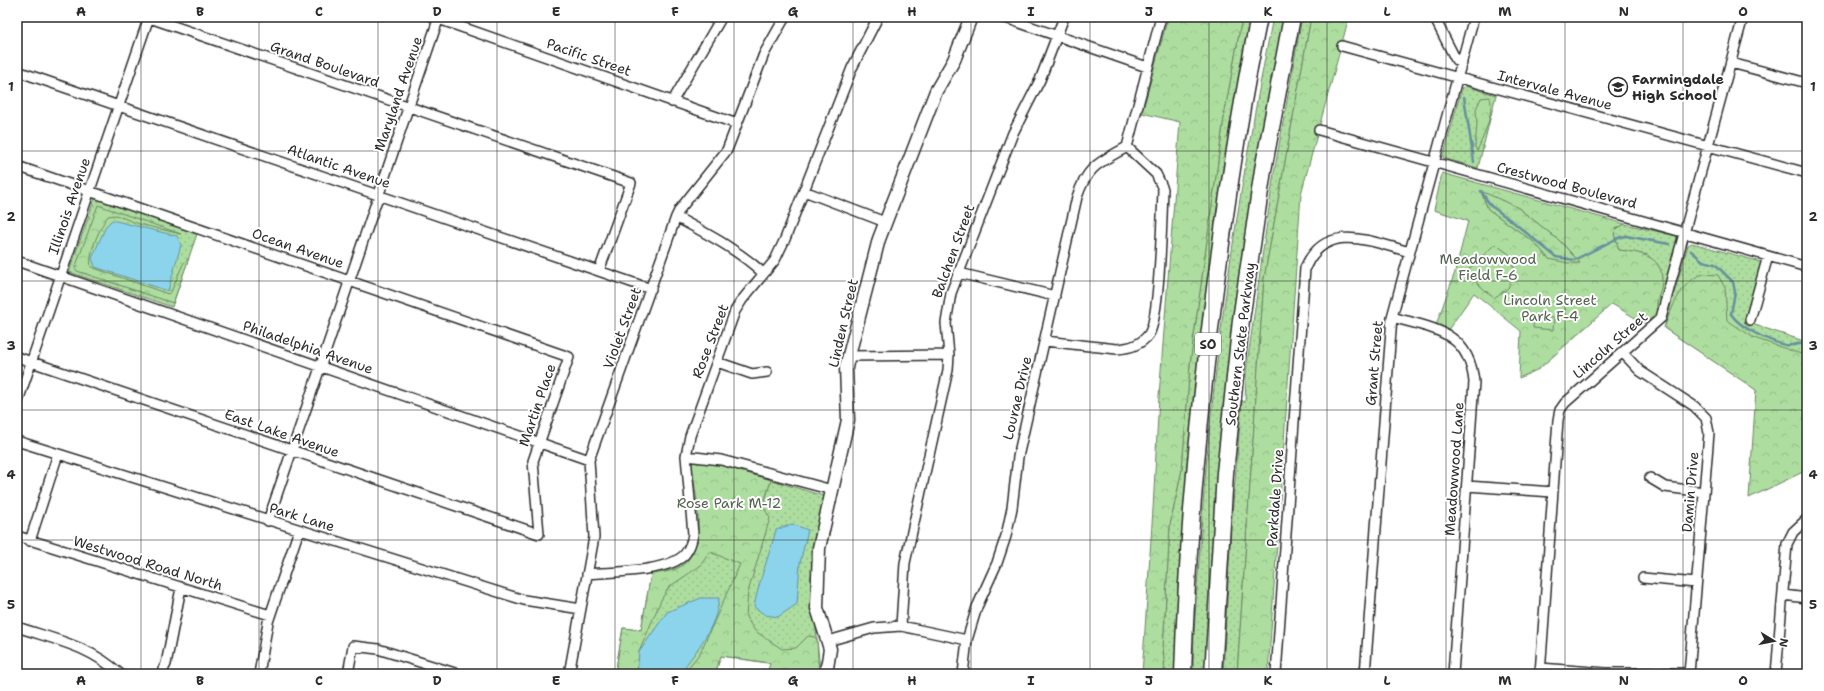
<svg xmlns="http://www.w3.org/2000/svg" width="1824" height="691" font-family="'Shantell Sans',sans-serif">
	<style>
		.grass { fill: url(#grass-dots); stroke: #6c8465 }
		.forest { fill: url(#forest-crowns); stroke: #6c8465; fill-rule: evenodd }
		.wetland { fill: url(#wetland-marsh); stroke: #6c8465 }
		.pitch { fill: #adde9f; stroke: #6c8465 }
		.water { fill: #8bd4ec; stroke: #65909f }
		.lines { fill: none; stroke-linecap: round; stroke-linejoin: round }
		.stream { stroke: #65909f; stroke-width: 2.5 }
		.street-casing { stroke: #2b2b2b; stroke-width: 12 }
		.secondary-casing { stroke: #2b2b2b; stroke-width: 15 }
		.highway-casing { stroke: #2b2b2b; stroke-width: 19 }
		.street { stroke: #fff; stroke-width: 9 }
		.secondary { stroke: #fff; stroke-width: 12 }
		.highway { stroke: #fff; stroke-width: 16 }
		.grid { fill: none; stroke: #2b2b2b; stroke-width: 1; stroke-opacity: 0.55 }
		.labels { text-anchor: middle; stroke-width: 4; stroke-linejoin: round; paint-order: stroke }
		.shield { fill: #fff; stroke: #6b6b6b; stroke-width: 1 }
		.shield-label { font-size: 13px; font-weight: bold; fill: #2b2b2b }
		.street-label { font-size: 14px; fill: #2b2b2b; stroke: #fff }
		.poi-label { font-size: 14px; font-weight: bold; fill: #2b2b2b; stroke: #fff; text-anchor: start }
		.park-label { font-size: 14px; fill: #52614e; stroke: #fff }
		.neatline { fill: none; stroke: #2b2b2b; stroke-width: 1.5 }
		.grid-label { font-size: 13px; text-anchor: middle; font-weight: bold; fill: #2b2b2b }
	</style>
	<defs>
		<pattern id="grass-dots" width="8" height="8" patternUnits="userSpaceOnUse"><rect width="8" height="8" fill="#adde9f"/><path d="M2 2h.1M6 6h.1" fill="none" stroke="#95bf89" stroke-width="1.8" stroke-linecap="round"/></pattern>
		<pattern id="forest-crowns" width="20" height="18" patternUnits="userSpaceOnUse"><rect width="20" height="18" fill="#adde9f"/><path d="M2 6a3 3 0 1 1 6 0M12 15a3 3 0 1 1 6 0" fill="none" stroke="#95bf89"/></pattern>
		<pattern id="wetland-marsh" width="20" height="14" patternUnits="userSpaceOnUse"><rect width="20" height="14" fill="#adde9f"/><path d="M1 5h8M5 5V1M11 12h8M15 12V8" fill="none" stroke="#95bf89"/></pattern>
	</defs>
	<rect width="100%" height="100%" fill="#fff"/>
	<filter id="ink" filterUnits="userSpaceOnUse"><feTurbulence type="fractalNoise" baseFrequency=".025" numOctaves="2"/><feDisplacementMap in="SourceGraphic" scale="8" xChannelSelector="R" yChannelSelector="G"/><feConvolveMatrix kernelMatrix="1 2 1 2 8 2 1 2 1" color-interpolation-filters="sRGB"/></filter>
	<g filter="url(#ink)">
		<path class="grass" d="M1242 17H1253L1200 365 1178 584 1175 674H1165L1163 648 1170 525 1182 469 1190 364 1225 110Z
			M1273 17H1287L1254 194 1209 674H1193C1193 632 1197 590 1200 548 1211 369 1238 193 1273 17Z
			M1302 17H1311L1264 279 1237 674H1223L1231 527 1242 400 1245 403 1246 372 1273 179Z
			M1465 86 1496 95 1478 168 1443 158 1462 87 1463 88Z
			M95 198 197 234 172 307 69 272Z
			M1625 224 1677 236 1678 240 1658 312C1654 299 1665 286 1660 272 1659 266 1651 260 1648 255L1619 250 1614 234 1616 229Z
			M1692 243 1761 262 1746 322 1807 342V420L1755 389 1664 328 1688 245Z
			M771 480 827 497 811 576 820 671 721 656 715 674H615L623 628 641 630 651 574C675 569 683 568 696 546L746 566Z"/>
		<path class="forest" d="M1168 17H1242L1225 110 1190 364 1182 469 1170 525 1163 648 1165 674H1142L1153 509 1159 396 1180 122 1142 113Z
			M1311 17H1349L1301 194 1268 674H1237L1264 279Z
			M1490 97C1494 114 1484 135 1477 151L1475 147 1477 124 1476 109 1481 98Z
			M1442 173 1625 224 1616 229 1614 234 1619 250C1642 253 1667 256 1661 288 1659 297 1655 303 1658 312L1645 324 1612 304 1539 369 1519 378 1521 331 1474 293 1448 330 1436 325 1455 272 1468 221 1434 210ZM1481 192 1517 207 1560 241 1580 263 1549 259 1534 242 1488 209Z
			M98 205 181 234 139 224 116 215 108 216C100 227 88 253 91 267L168 294 171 292 183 264 189 258 173 303 77 271 75 268 77 263Z
			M1703 274 1718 275 1725 288 1727 320 1754 338 1807 356V470L1749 498 1756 390 1664 328C1672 308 1681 281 1703 274Z
			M691 462 714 463 771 480 763 506 770 518 748 592 746 617 755 631 782 649 796 648 808 636 815 637 817 640 819 674H767L770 663 721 656 715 674H683L700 653 740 564 710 552 700 566 669 587 661 600 639 652 637 674H615L623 628 641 630 651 574C659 573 669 572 676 569 711 554 695 492 691 462Z"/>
		<path class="wetland" d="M1481 191 1517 207 1560 241 1580 263H1568L1549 259 1534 242 1488 209Z"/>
		<path class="pitch" d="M1495 244 1509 254 1515 271 1508 288 1494 298 1470 277 1469 269Z
			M1534 316 1554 318 1553 330 1533 328Z"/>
		<path class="water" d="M112 220 177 236 181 245 168 291 95 267 92 258 106 226Z
			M792 524 808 530 800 563 797 604 778 617 765 615 754 607C759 580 769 556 776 530Z
			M701 598H719C717 626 697 650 681 672L678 674H637L639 652 667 612Z"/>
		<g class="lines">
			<path class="stream" d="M1464 97 1474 162
				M1481 191 1491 206 1513 222 1556 257 1574 260 1620 237 1626 236 1669 244
				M1691 251 1703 261 1715 264 1733 282 1735 292 1731 314C1740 328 1769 341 1785 345 1793 346 1800 344 1807 342"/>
			<g class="street-casing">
				<path id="street" d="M147 17 631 183 599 271
					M433 17 737 124
					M1003 17 1147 67
					M1434 17 1456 60 1462 63
					M1342 46 1807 173
					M1731 63 1807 83
					M17 71 651 289
					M672 102 720 20 710 17
					M1319 130 1807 267
					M17 166 569 357 533 461 539 534 17 357
					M804 191 885 222
					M676 217C707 234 737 249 763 273
					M17 261 589 460
					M959 273 1055 296
					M1392 317C1434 329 1469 331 1474 382L1453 674
					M1750 320 1768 256
					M1045 341 1117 349C1130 348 1141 345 1149 334 1160 317 1162 214 1163 189L1156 174 1127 147 1161 17
					M1623 353 1640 371 1694 406 1706 418 1709 433 1689 674
					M850 356 949 355
					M717 362 752 374 767 372
					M17 404 149 17
					M17 441 524 600 581 609
					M686 456 721 460 832 490
					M1650 478 1665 487 1704 492
					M1467 486 1553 492
					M268 521 439 17
					M17 536 270 615
					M30 541 58 454
					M587 574C611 572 670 572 685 554 690 548 692 541 693 534L686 456 690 436 735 311 742 300 775 260 785 239 852 68 878 17
					M1643 578 1696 583
					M1783 595 1807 598
					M901 626 905 563 948 370 949 355 946 323 951 293 1013 133 1040 80 1064 17
					M17 627C56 640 90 646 120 674
					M828 641 874 628 901 626 967 640
					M1540 668 1606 673H1689
					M161 674 166 664 181 588
					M259 674 268 622 299 530
					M348 674 353 646 378 649 458 674
					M569 674 594 537 589 460 676 217 680 209 727 150 764 54 785 17
					M963 674 967 640 977 607 997 563 1006 536 1012 508 1018 457 1077 197C1088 165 1099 163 1127 147
					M1276 674 1305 268C1326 220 1372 242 1410 252
					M1365 674 1392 317 1474 17
					M1540 674 1558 420 1560 410 1565 403 1661 318 1743 17
					M1776 674 1787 544 1793 532 1807 519"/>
			</g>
			<g class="secondary-casing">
				<path id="secondary" d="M826 674 830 649 817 608 819 548 848 420 846 367 879 239 936 91 954 60 971 17"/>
			</g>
			<g class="highway-casing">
				<path id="highway" d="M1183 674C1187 547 1198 422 1214 296 1226 203 1240 109 1259 17
					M1213 674 1225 473 1241 320 1263 170 1292 17"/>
			</g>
			<use href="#street" class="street"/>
			<use href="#secondary" class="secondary"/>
			<use href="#highway" class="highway"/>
		</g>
	</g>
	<path class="grid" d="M141 17V674M259 17V674M378 17V674M497 17V674M615 17V674M734 17V674M853 17V674M971 17V674M1090 17V674M1209 17V674M1327 17V674M1446 17V674M1565 17V674M1683 17V674M17 151H1807M17 281H1807M17 410H1807M17 540H1807"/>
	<defs>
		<g id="school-ring" transform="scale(1)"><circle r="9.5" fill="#fff" stroke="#2b2b2b" stroke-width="1.5"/><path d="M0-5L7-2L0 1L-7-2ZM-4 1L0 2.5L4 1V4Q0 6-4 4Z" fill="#2b2b2b"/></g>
	</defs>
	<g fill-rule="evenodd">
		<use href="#school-ring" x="1618" y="87"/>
	</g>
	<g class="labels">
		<rect class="shield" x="1195" y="333" width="26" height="22" rx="3"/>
		<g class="shield-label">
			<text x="1208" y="349">SO</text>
		</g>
		<g class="street-label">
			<text transform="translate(589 57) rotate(19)" y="5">Pacific Street</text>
			<text transform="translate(325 64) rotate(19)" y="5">Grand Boulevard</text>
			<text transform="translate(1555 90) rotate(15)" y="5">Intervale Avenue</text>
			<text transform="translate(398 94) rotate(-71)" y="5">Maryland Avenue</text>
			<text transform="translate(339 166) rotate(19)" y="5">Atlantic Avenue</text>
			<text transform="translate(1567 185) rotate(15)" y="5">Crestwood Boulevard</text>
			<text transform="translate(69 206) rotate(-71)" y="5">Illinois Avenue</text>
			<text transform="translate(298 248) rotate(19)" y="5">Ocean Avenue</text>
			<text transform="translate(953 251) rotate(-70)" y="5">Balchen Street</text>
			<text transform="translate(843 323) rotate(-77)" y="5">Linden Street</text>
			<text transform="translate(622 328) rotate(-70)" y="5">Violet Street</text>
			<text transform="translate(710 341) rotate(-69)" y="5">Rose Street</text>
			<text transform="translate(1240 344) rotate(-83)" y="5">Southern State Parkway</text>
			<text transform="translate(1610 345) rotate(-41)" y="5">Lincoln Street</text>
			<text transform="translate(308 347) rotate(19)" y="5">Philadelphia Avenue</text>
			<text transform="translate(1374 363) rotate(-85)" y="5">Grant Street</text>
			<text transform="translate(1017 398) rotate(-77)" y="5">Lourae Drive</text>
			<text transform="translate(537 405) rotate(-71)" y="5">Martin Place</text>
			<text transform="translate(282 433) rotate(19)" y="5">East Lake Avenue</text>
			<text transform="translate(1454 469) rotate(-86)" y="5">Meadowwood Lane</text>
			<text transform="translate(1690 492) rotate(-85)" y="5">Damin Drive</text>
			<text transform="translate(1275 498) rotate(-86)" y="5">Parkdale Drive</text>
			<text transform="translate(302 517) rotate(17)" y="5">Park Lane</text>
			<text transform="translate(148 563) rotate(17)" y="5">Westwood Road North</text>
		</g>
		<g class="poi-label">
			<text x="1632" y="84">Farmingdale<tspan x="1632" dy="16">High School</tspan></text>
		</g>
		<g class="park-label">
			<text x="1488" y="264">Meadowwood<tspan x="1488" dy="16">Field F-6</tspan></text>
			<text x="1550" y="305">Lincoln Street<tspan x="1550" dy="16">Park F-4</tspan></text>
			<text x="729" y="508">Rose Park M-12</text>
		</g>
	</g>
	<rect width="1824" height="691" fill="none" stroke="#fff" stroke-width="44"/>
	<g transform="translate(1774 641) rotate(100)" stroke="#ffffff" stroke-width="3" paint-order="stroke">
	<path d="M0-3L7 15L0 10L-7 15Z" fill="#2b2b2b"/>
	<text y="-6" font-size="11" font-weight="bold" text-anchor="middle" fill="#2b2b2b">N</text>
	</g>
	<rect x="22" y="22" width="1780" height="647" class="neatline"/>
	<g class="grid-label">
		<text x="81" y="16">A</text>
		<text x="200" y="16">B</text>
		<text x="319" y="16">C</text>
		<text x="437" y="16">D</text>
		<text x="556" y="16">E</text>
		<text x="675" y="16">F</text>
		<text x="793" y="16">G</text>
		<text x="912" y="16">H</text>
		<text x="1031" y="16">I</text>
		<text x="1149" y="16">J</text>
		<text x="1268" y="16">K</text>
		<text x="1387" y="16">L</text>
		<text x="1505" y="16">M</text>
		<text x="1624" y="16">N</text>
		<text x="1743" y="16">O</text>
		<text x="11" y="91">1</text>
		<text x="1813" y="91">1</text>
		<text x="11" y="221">2</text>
		<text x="1813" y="221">2</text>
		<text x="11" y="350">3</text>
		<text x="1813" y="350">3</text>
		<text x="11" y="479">4</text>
		<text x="1813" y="479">4</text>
		<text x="11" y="609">5</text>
		<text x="1813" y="609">5</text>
		<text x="81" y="685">A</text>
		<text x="200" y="685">B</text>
		<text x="319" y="685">C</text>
		<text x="437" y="685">D</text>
		<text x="556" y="685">E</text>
		<text x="675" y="685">F</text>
		<text x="793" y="685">G</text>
		<text x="912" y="685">H</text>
		<text x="1031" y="685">I</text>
		<text x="1149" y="685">J</text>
		<text x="1268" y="685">K</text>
		<text x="1387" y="685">L</text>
		<text x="1505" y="685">M</text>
		<text x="1624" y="685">N</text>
		<text x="1743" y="685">O</text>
	</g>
</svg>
